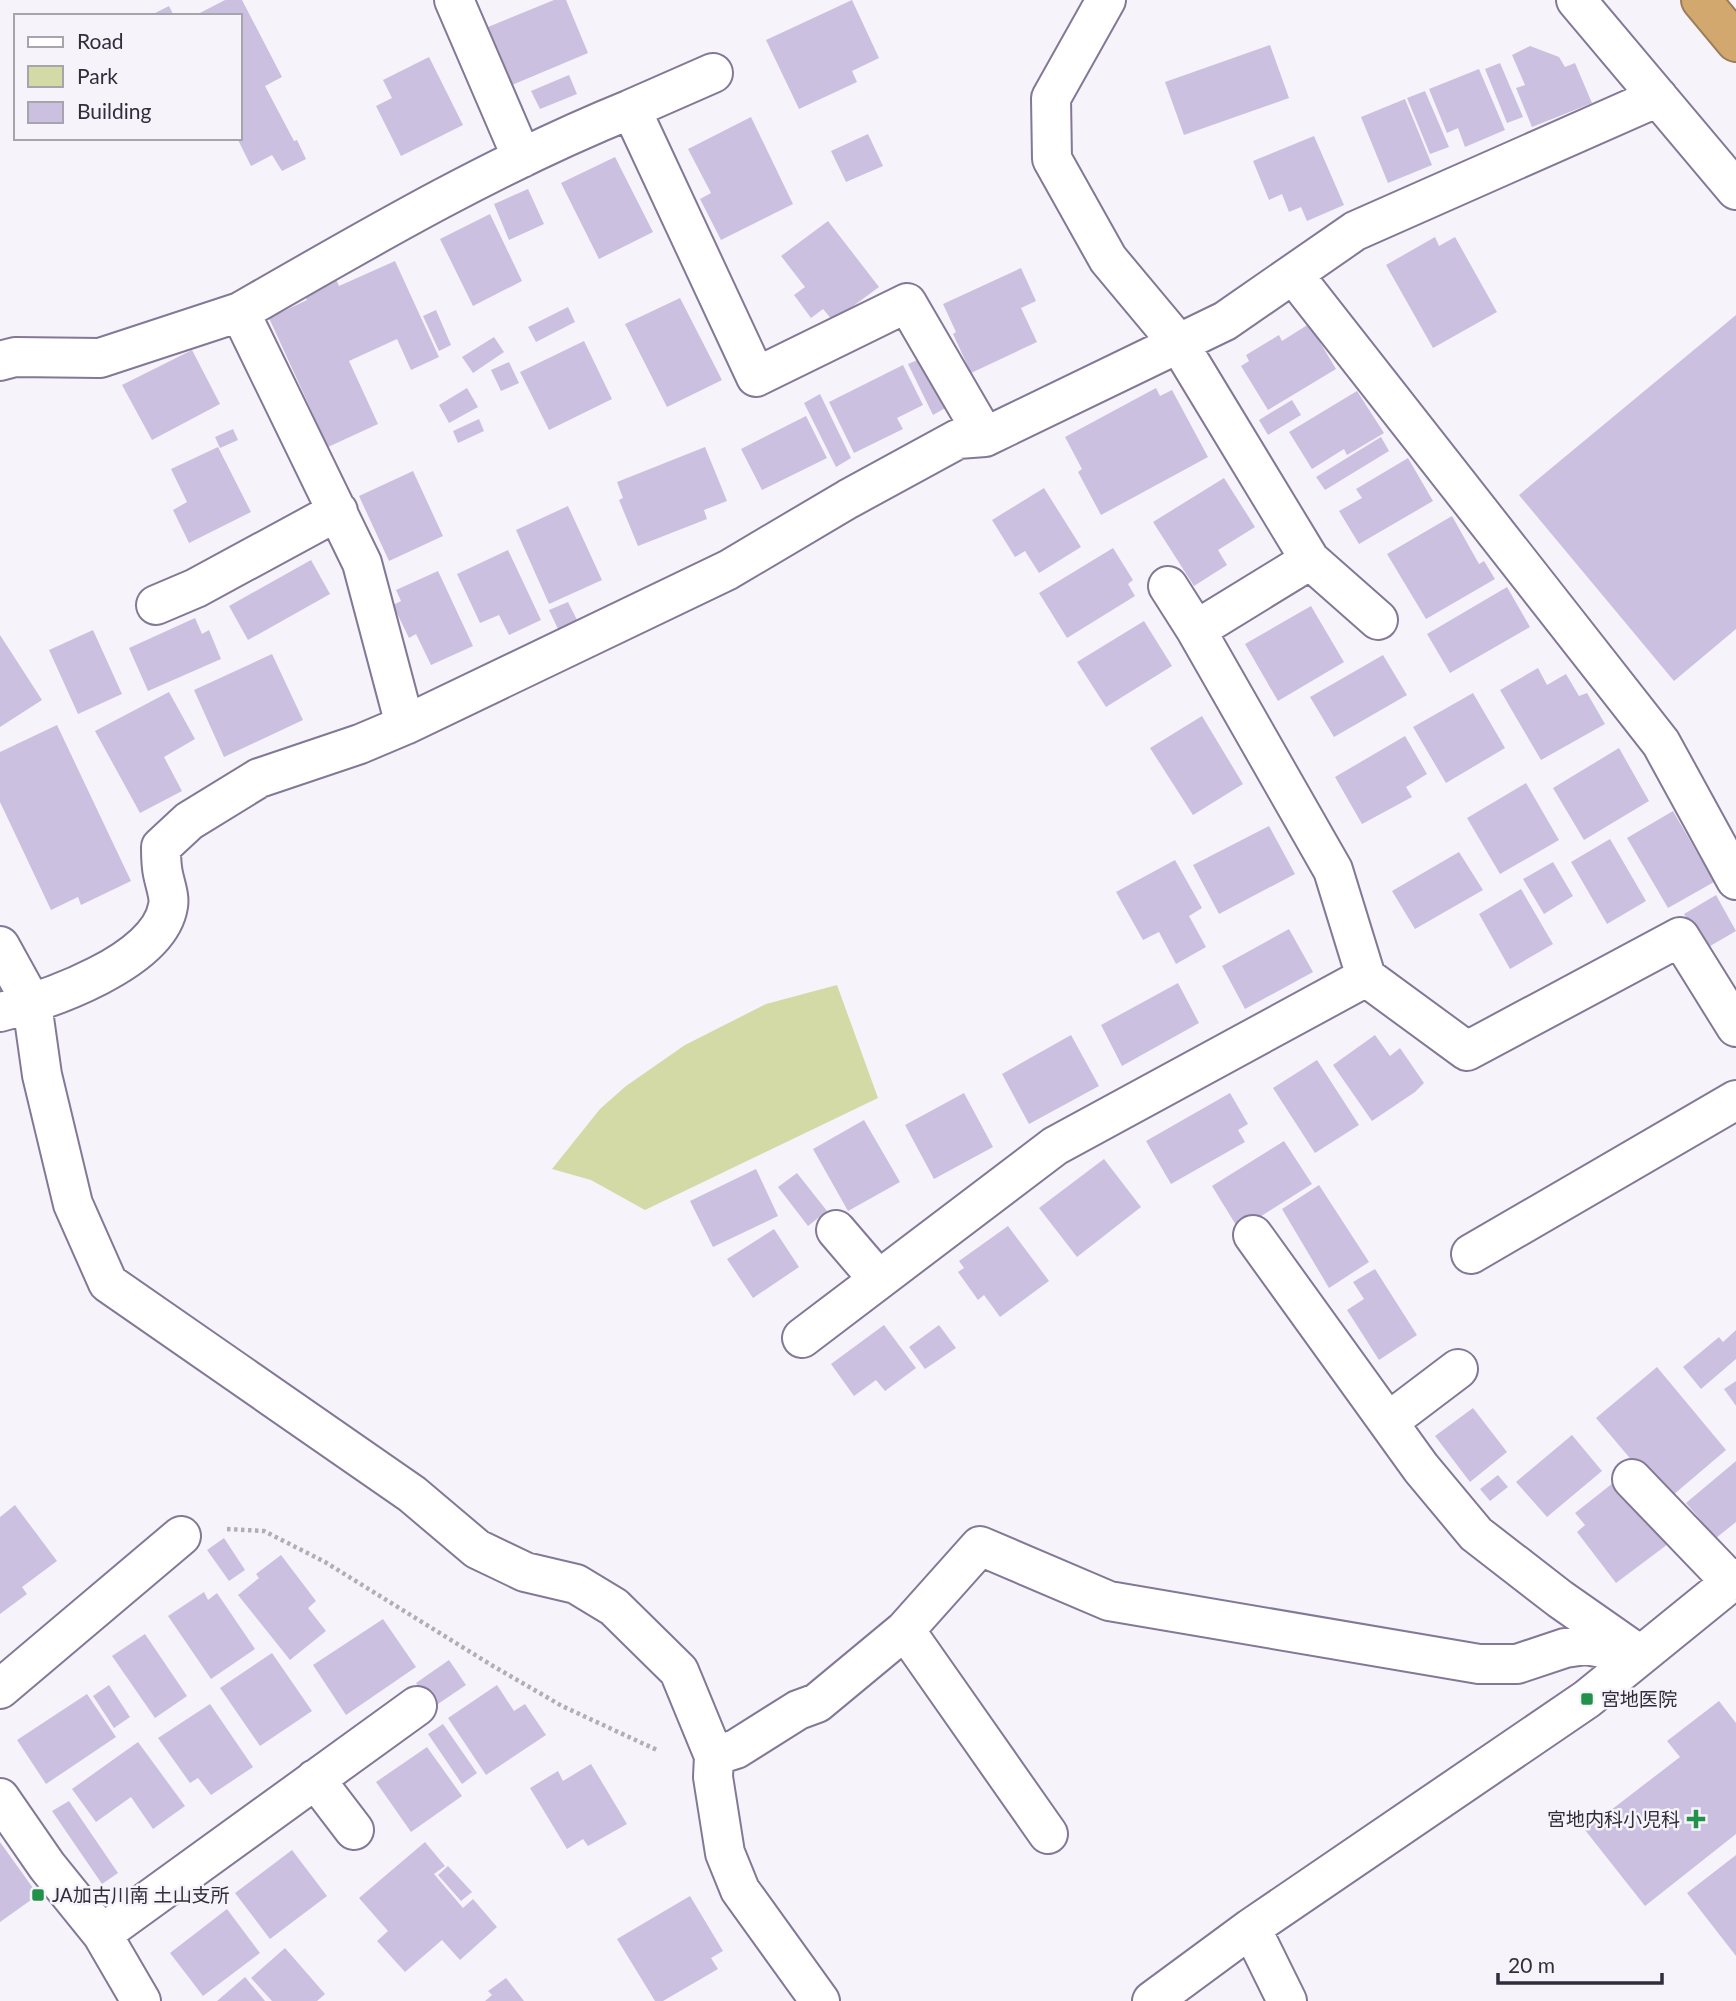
<svg xmlns="http://www.w3.org/2000/svg" width="1736" height="2001" font-family="Lato,'Noto Sans JP',sans-serif">
	<style>
		.green { fill: #d3daa6 }
		.building { fill: #ccc0e1 }
		.lines { fill: none; stroke-linecap: round; stroke-linejoin: round }
		.street-casing { stroke: #837896; stroke-width: 42 }
		.highway-casing { stroke: #9b7d5c; stroke-width: 42 }
		.path { stroke: #b2aeb7; stroke-width: 4.5; stroke-dasharray: 3.5 3.5; stroke-linecap: butt }
		.street { stroke: #fff; stroke-width: 38 }
		.highway { stroke: #d3a86e; stroke-width: 38 }
		.poi-dot { fill: #22924b; stroke: #f6f3fa; stroke-width: 2.5 }
		.labels { text-anchor: middle; stroke-width: 5; stroke-linejoin: round; paint-order: stroke }
		.poi-label { font-size: 19px; fill: #322d3a; stroke: #f6f3fa; text-anchor: start }
	</style>
	<rect width="100%" height="100%" fill="#f6f3fa"/>
	<path class="green" d="M837 985 878 1098 645 1210 591 1180 552 1169 600 1109 626 1086 685 1045 766 1004Z"/>
	<path class="building" d="M225 0H242L282 77 265 86 294 141 297 140 306 159 282 171 272 155 251 166 237 138H240V16H194Z
		M554 0H566L588 53 512 85 488 27Z
		M852 0 879 58 852 71 857 82 799 109 766 40Z
		M169 6 174 16H149Z
		M1270 45 1289 98 1184 135 1165 82Z
		M1530 46 1559 57 1565 67 1575 63 1592 103 1532 127 1516 88 1525 85 1512 55Z
		M429 57 463 125 401 156 376 106 392 98 383 80Z
		M1500 63 1523 117 1507 123 1485 69Z
		M1479 69 1505 130 1465 147 1458 128 1447 133 1429 89Z
		M569 75 577 94 540 109 531 91Z
		M1425 91 1449 147 1430 154 1407 98Z
		M1405 99 1432 165 1388 183 1361 117Z
		M751 117 793 204 721 240 700 199 711 193 688 149Z
		M868 134 883 166 846 182 831 151Z
		M1314 136 1344 205 1307 221 1301 207 1289 212 1282 194 1269 200 1253 161Z
		M615 157 653 232 599 259 561 183Z
		M528 189 544 224 509 240 494 204Z
		M490 214 522 281 473 306 440 239Z
		M828 221 879 287 833 321 823 309 811 318 794 295 805 287 781 256Z
		M1435 237 1439 246 1455 237 1497 312 1433 348 1386 265Z
		M395 261 439 357 411 370 397 339 349 361 378 424 328 447 269 318 307 300 304 294 336 279 339 286Z
		M1021 268 1036 301 1021 308 1037 342 971 373 953 334 956 332 943 304Z
		M680 298 722 380 667 407 625 324Z
		M568 307 575 322 536 342 528 327Z
		M436 310 451 345 439 351 423 316Z
		M1736 315V629L1674 681 1519 495Z
		M1309 324 1336 369 1268 410 1241 366 1249 361 1246 355 1279 335 1282 341Z
		M494 337 504 352 473 373 462 357Z
		M584 341 612 399 549 430 520 372Z
		M192 350 220 404 152 440 122 385Z
		M922 358 947 407 933 415 908 364Z
		M509 362 519 383 501 391 491 370Z
		M903 365 923 405 897 418 903 429 854 453 829 402Z
		M467 388 478 407 449 423 439 405Z
		M1156 388 1160 396 1172 390 1208 457 1101 515 1078 472 1082 469 1065 437Z
		M1357 391 1384 433 1347 455 1344 449 1312 469 1289 432Z
		M820 394 851 458 836 467 804 403Z
		M1292 400 1301 415 1268 435 1259 420Z
		M806 416 827 458 762 490 741 449Z
		M479 419 484 431 458 443 453 431Z
		M233 429 238 440 220 448 215 437Z
		M1381 437 1389 451 1325 490 1316 477Z
		M218 447 251 512 189 543 173 510 187 502 171 469Z
		M705 447 727 501 704 510 707 519 638 546 619 500 623 498 617 482Z
		M1408 458 1433 501 1359 544 1339 511 1362 498 1356 489Z
		M413 471 443 536 389 561 359 496Z
		M1224 478 1255 527 1218 550 1227 565 1194 586 1153 522Z
		M1044 488 1081 547 1039 573 1025 551 1015 557 992 520Z
		M568 506 602 580 549 604 516 530Z
		M1452 516 1479 564 1484 561 1495 579 1426 619 1387 554Z
		M1113 548 1133 580 1128 584 1135 596 1067 638 1039 593Z
		M508 550 541 620 509 635 499 615 480 623 457 574Z
		M311 560 330 594 248 640 229 606Z
		M438 571 473 646 431 665 416 634 409 638 393 605 401 601 396 590Z
		M1507 587 1530 627 1450 673 1427 634Z
		M568 602 577 620 558 629 549 610Z
		M1311 606 1344 662 1278 701 1245 644Z
		M195 618 202 634 209 630 221 659 148 691 129 648Z
		M1144 621 1172 666 1106 707 1077 662Z
		M93 630 122 694 78 714 49 650Z
		M0 635 42 700 0 727Z
		M272 654 303 720 224 757 194 690Z
		M1383 655 1407 695 1334 737 1310 697Z
		M1538 668 1547 685 1566 674 1579 696 1587 693 1605 724 1541 760 1500 690Z
		M169 692 195 739 164 757 182 791 140 813 95 731Z
		M1473 693 1505 748 1446 783 1413 727Z
		M1202 716 1243 784 1193 815 1150 748Z
		M57 725 131 881 81 905 78 897 51 910 0 802V752Z
		M1405 736 1427 774 1406 787 1412 797 1362 824 1335 777Z
		M1619 748 1649 801 1584 840 1553 788Z
		M1526 783 1559 840 1500 874 1467 818Z
		M1673 811 1714 882 1668 908 1627 838Z
		M1269 826 1295 874 1219 914 1193 865Z
		M1610 839 1646 901 1607 924 1571 862Z
		M1459 852 1483 890 1415 929 1392 891Z
		M1175 860 1202 908 1189 916 1206 947 1176 964 1159 932 1143 940 1116 892Z
		M1553 862 1573 896 1544 914 1523 879Z
		M1521 889 1553 944 1510 969 1479 914Z
		M1716 895 1736 931 1705 949 1684 914Z
		M1289 929 1313 972 1245 1009 1222 966Z
		M1178 983 1199 1023 1122 1066 1101 1025Z
		M1071 1035 1099 1086 1029 1124 1002 1074Z
		M1375 1035 1390 1056 1400 1048 1424 1083 1415 1092 1372 1121 1333 1065Z
		M1317 1060 1359 1125 1315 1153 1273 1088Z
		M964 1093 993 1147 934 1179 905 1125Z
		M1230 1093 1248 1124 1238 1130 1245 1142 1171 1184 1146 1141Z
		M864 1120 900 1182 848 1211 813 1149Z
		M1284 1141 1312 1184 1239 1230 1212 1186Z
		M1104 1159 1141 1207 1077 1257 1039 1208Z
		M756 1169 778 1216 713 1247 690 1201Z
		M797 1173 827 1211 808 1226 778 1187Z
		M1319 1185 1369 1262 1329 1288 1282 1209Z
		M1008 1226 1049 1281 1000 1317 984 1295 978 1300 958 1272 964 1268 959 1261Z
		M774 1229 799 1267 753 1298 727 1259Z
		M1375 1269 1417 1335 1379 1360 1347 1310 1364 1299 1353 1282Z
		M884 1325 916 1368 885 1391 876 1380 854 1396 831 1364Z
		M939 1325 956 1348 925 1369 909 1347Z
		M1736 1330V1359L1701 1389 1683 1367 1719 1337 1723 1342Z
		M1657 1367 1726 1450 1666 1501 1596 1418Z
		M1736 1381V1406L1724 1389Z
		M1473 1408 1507 1452 1470 1482 1435 1436Z
		M1572 1435 1602 1471 1547 1517 1516 1482Z
		M1736 1461V1522L1716 1538 1686 1503Z
		M1498 1475 1508 1487 1490 1501 1480 1489Z
		M1618 1479 1668 1544 1616 1583 1577 1532 1585 1525 1575 1513Z
		M15 1505 57 1561 22 1587 27 1594 0 1614V1517Z
		M224 1538 245 1570 229 1581 207 1550Z
		M281 1555 316 1601 308 1608 326 1631 290 1660 238 1595 259 1578 256 1574Z
		M204 1592 208 1600 217 1593 255 1649 211 1679 168 1616Z
		M383 1619 416 1667 346 1715 313 1665Z
		M145 1634 187 1696 155 1718 112 1656Z
		M272 1653 312 1711 260 1746 220 1688Z
		M449 1660 466 1685 432 1708 416 1683Z
		M109 1685 130 1717 114 1728 93 1696Z
		M497 1685 514 1711 525 1704 546 1735 486 1775 448 1718Z
		M87 1694 116 1737 46 1784 17 1740Z
		M1719 1701 1736 1723V1834L1645 1906 1585 1830 1680 1757 1667 1741Z
		M210 1704 253 1767 211 1795 198 1778 190 1783 158 1738Z
		M443 1724 477 1773 462 1784 428 1734Z
		M138 1742 185 1806 153 1829 131 1797 96 1822 72 1789Z
		M427 1747 462 1796 411 1832 376 1782Z
		M591 1764 627 1824 588 1846 583 1839 567 1849 530 1788 558 1771 563 1781Z
		M69 1801 118 1873 102 1884 52 1811Z
		M0 1842 38 1895 0 1922Z
		M425 1842 445 1866 434 1874 463 1908 473 1899 497 1927 460 1960 442 1940 405 1972 377 1941 388 1931 359 1898Z
		M292 1850 327 1896 270 1939 235 1893Z
		M1736 1855V1956L1687 1893Z
		M448 1866 472 1892 461 1901 438 1875Z
		M690 1896 723 1951 711 1958 718 1969 663 2001H655L617 1939Z
		M227 1909 260 1953 203 1996 170 1953Z
		M285 1948 325 1994 317 2001H272L251 1978Z
		M245 1977 265 2001H217Z
		M506 1978 524 2001H485L492 1995 488 1991Z"/>
	<g class="lines">
		<g class="street-casing">
			<path id="street" d="M454 0 522 158
				M1106 0 1051 98 1052 159 1108 259 1179 344 1310 560 1196 630 1333 870 1366 977 1467 1051 1680 937 1736 1027
				M1576 0 1736 190
				M631 109 713 73
				M1293 274 1661 743 1736 880
				M0 361 15 357 100 358 240 312
				M1310 560 1378 620
				M1168 586 1196 630
				M156 605 196 588 338 511
				M405 725 362 563 240 312C367 239 495 164 631 109L756 377 907 303 985 437
				M0 946 32 1004 42 1075 73 1204 108 1283 412 1494 477 1549 525 1572 576 1584 614 1607 679 1671 714 1756 713 1777 725 1853 740 1890 820 2001
				M0 1012C48 1000 159 962 168 906 170 897 165 884 163 874 161 865 161 856 161 847L189 821 259 778 360 744 405 725 728 570 848 499 958 439 985 437 1225 321 1355 231 1658 97
				M836 1230 878 1279
				M1253 1235 1421 1468 1476 1534 1560 1599 1630 1648
				M1471 1254 1736 1100
				M802 1338 1055 1146 1366 977
				M1388 1422 1458 1369
				M1632 1479 1730 1581
				M905 1630 980 1546 1109 1601 1479 1664H1517L1565 1648 1586 1645 1641 1655
				M0 1689 181 1536
				M714 1756 736 1749 798 1710 817 1703 905 1630 1048 1834
				M315 1779 354 1830
				M0 1798 47 1866 102 1934 141 2001
				M1251 1928 1287 2001
				M102 1934 417 1706
				M1152 2001 1251 1928 1587 1699 1736 1578"/>
		</g>
		<g class="highway-casing">
			<path id="highway" d="M1701 0 1736 42"/>
		</g>
		<path class="path" d="M227 1529 264 1531 325 1562 493 1666 562 1706 657 1750"/>
		<use href="#street" class="street"/>
		<use href="#highway" class="highway"/>
	</g>
	<g class="poi-dot">
		<rect x="1580" y="1692" width="14" height="14" rx="3.5"/>
		<path d="M1692.5 1808.5h7v7h7v7h-7v7h-7v-7h-7v-7h7z"/>
		<rect x="31" y="1888" width="14" height="14" rx="3.5"/>
	</g>
	<g class="labels">
		<g class="poi-label">
			<text x="1601" y="1706">宮地医院</text>
			<text x="1680" y="1826" text-anchor="end">宮地内科小児科</text>
			<text x="52" y="1902">JA加古川南 土山支所</text>
		</g>
	</g>
	<rect x="14" y="14" width="228" height="126" fill="#f6f3fa" stroke="#a8a4ad" stroke-width="2"/>
	<rect x="28" y="37" width="35" height="10" fill="#ffffff" stroke="#a8a4ad" stroke-width="2"/>
	<text x="77" y="49" font-size="21" fill="#322d3a">Road</text>
	<rect x="28" y="66" width="35" height="21" fill="#d3daa6" stroke="#a8a4ad" stroke-width="2"/>
	<text x="77" y="84" font-size="21" fill="#322d3a">Park</text>
	<rect x="28" y="102" width="35" height="21" fill="#ccc0e1" stroke="#a8a4ad" stroke-width="2"/>
	<text x="77" y="119" font-size="21" fill="#322d3a">Building</text>
	<path d="M1498 1973v10h164v-10" fill="none" stroke="#322d3a" stroke-width="3.5"/>
	<text x="1508" y="1973" font-size="21" fill="#322d3a" stroke="#f6f3fa" stroke-width="5" paint-order="stroke">20 m</text>
</svg>
